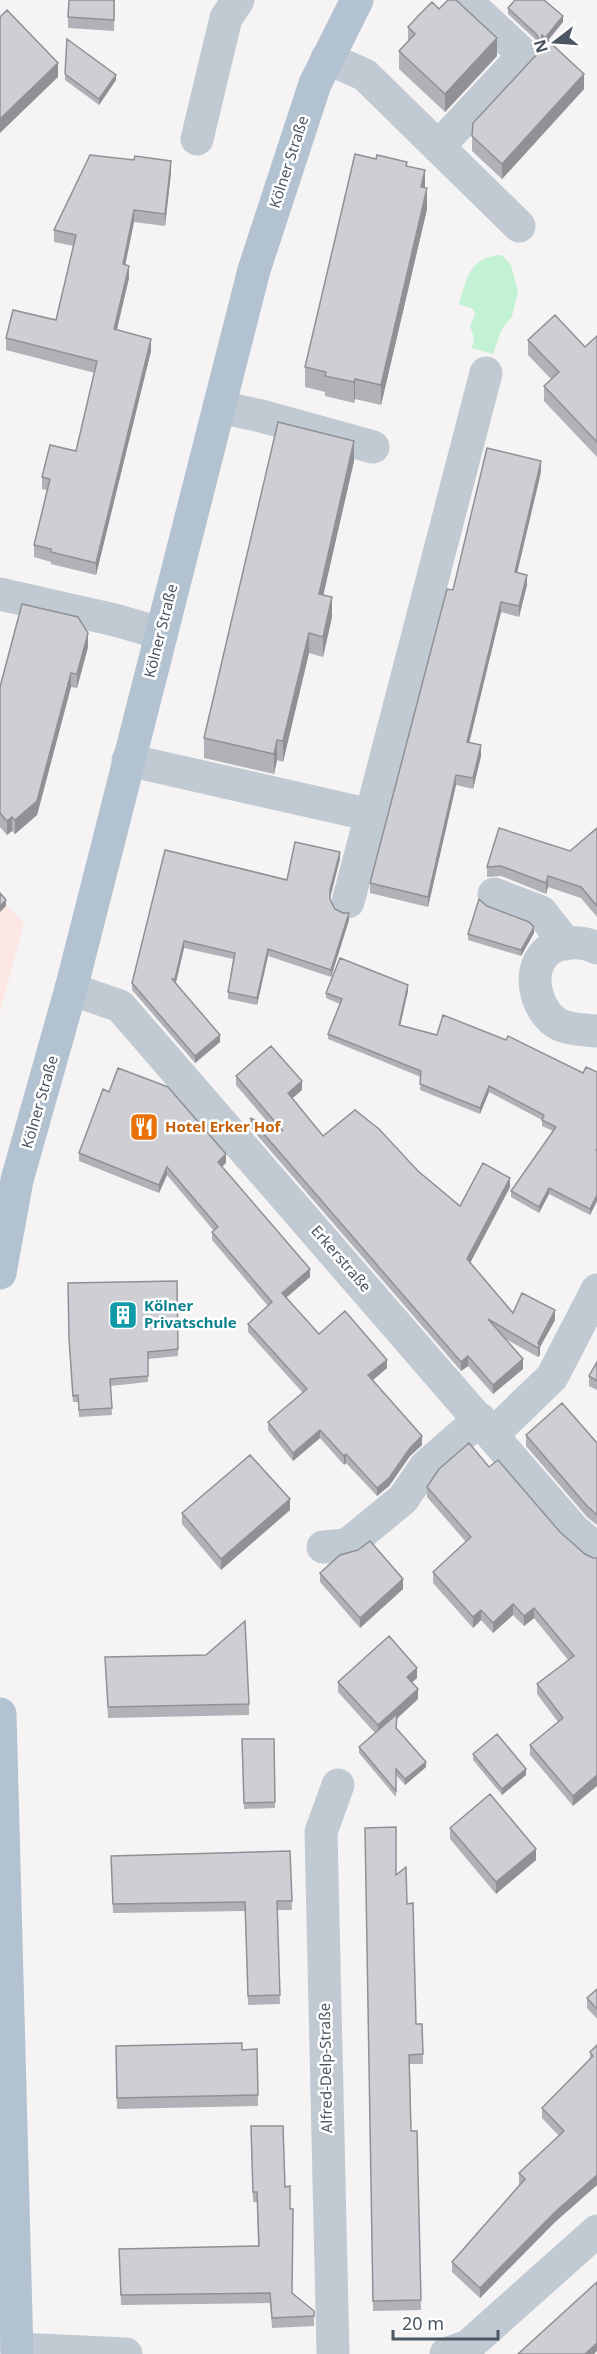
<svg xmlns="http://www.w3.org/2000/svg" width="597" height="2354" font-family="'Noto Sans',sans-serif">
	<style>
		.medical { fill: #fce7e5 }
		.green { fill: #c3f1d4 }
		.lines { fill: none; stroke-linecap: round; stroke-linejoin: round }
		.minor { stroke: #c1cad2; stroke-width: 33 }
		.major { stroke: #b3c2d1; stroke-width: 33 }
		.wall { fill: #b0b2b7 }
		.shaded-wall { fill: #909195 }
		.building { fill: #cdcfd5; stroke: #909195; stroke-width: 1.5 }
		.labels { text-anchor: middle; stroke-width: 5; stroke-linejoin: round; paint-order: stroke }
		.street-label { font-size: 15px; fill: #4a5661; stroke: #fff }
		.food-label { font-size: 15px; font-weight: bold; fill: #c56008; stroke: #fff; text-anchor: start }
		.culture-label { font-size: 15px; font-weight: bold; fill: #0d838f; stroke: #fff; text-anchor: start }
	</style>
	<rect width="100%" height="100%" fill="#f5f3f3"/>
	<path class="medical" d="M0 898 24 923 0 1012Z"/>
	<path class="green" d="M498 255 503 256 511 265 518 292 512 316 501 331 493 354 472 348 474 338 470 326 475 314 473 309 459 304C467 279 468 260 498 255Z"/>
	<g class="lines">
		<path class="minor" d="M327 58 365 75 519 226
			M197 139 226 18 238 0
			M438 147 524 55 465 0
			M219 407 261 416 373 447
			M0 594 115 620 160 633
			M128 760 371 815 486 373
			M494 894 541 912 566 944
			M348 902 371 815
			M597 948C581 940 554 940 542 957 527 978 538 1014 560 1025 571 1030 586 1030 597 1031
			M71 989 120 1006 574 1530 597 1550
			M493 1434 552 1377 597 1290
			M323 1547 347 1545 403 1499 425 1467 480 1419
			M17 2349 126 2354
			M333 2354 321 1832 338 1785
			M446 2354 468 2346 597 2231"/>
		<path class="major" d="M0 1273 17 1180 71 989 254 270 315 84 357 0
			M0 1714 17 2354"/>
	</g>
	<path class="wall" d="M115 0 114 31 68 28V17Z
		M508 8 563 22 548 41 584 89 502 179 472 151V136L538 53 541 47 537 41 508 14Z
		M439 9 497 56 445 112 399 69V51L408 43V27Z
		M65 74 116 80 99 105 65 80Z
		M134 160 171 173 165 226 134 222 125 265 129 278 117 330 151 351 96 575 51 564V562L34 557V545L47 490 42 489V477L76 451 95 373 6 350V338L56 320 74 246 54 242V230Z
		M407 166 425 188 427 209 381 405 355 399 354 403 325 396V392L305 387V367Z
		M597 336V457L544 401V386L551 379 528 355V340L585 347Z
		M354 461 323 595 332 617 323 657 309 653 283 762 277 760 274 774 204 758V738Z
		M541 472 517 572 527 585 519 617 501 612 469 742 481 756 473 789 456 785 428 907 370 893V883L453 590Z
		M88 647 77 688 71 687 37 815 15 834 12 831 7 835 0 827V687Z
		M597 828V917L581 898 548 887 546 894 501 876 487 877V867L570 851Z
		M165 850 287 880 340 859 330 899 335 909 349 920 331 977 268 956 257 1005 228 999V992L233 959 184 948 176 983 220 1042 195 1063 132 990V983Z
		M487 906 534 933 521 956 468 940V934Z
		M408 991 400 1025 583 1073 597 1072V1201L590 1215 549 1194 539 1213 511 1197V1191L553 1131 542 1126V1120L489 1092 480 1114 420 1090 421 1077 328 1039V1034L340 1004 326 998V993Z
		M236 1076 302 1090 292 1098 323 1136 418 1171 460 1206 510 1187 470 1263 513 1313 555 1320 540 1347V1355L538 1357 504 1338 523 1369 493 1394 468 1366 461 1371 250 1127V1118L270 1125 236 1085Z
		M79 1153 226 1163 222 1167 310 1277 286 1298 319 1334 387 1368 373 1380 422 1445 410 1456 389 1486 377 1496 346 1463 344 1465 320 1438 293 1461 268 1430V1422L303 1393 248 1332V1324L268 1306 212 1240V1232L214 1231 167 1175 159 1193 79 1161Z
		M68 1283 178 1349V1356L148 1359V1382L110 1386 112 1415 79 1417 78 1402H73L69 1344Z
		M597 1362V1390L589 1386V1376Z
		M526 1435 597 1443V1525L587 1517 526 1446Z
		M489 1467 585 1554 573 1806 530 1755V1745L558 1722 537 1694V1684L568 1660 534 1618 524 1626 513 1615 493 1633 481 1620 473 1628 433 1583V1572L466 1542 427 1497V1487Z
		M290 1510 221 1570 182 1524V1513Z
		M320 1573 403 1589 360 1628 320 1582Z
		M105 1657 249 1704V1715L108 1718Z
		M417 1678 412 1682 418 1699 397 1719V1728L426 1767 405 1785 396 1775V1797L359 1753V1747L375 1733 338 1692V1682Z
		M242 1739H274L275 1808 244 1809Z
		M473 1754 526 1775 502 1795 473 1760Z
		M365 1828 396 1875 407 1904 416 2024 423 2054V2064H410L411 2131H417L421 2310 373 2311Z
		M450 1828 536 1860 496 1894 450 1839Z
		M290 1851 292 1910H277L280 2004 248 2005 245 1911 113 1913 111 1856Z
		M597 1989V2019L587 2008V1998Z
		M597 2045V2185L555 2222 480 2298 452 2272V2262L520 2184 519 2183V2173L559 2136 542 2118V2108L590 2060V2052Z
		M116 2046 242 2050 257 2049 258 2106 117 2109Z
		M251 2136 285 2187 292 2293 314 2311V2326L272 2328 270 2303 121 2305 119 2249 258 2246 257 2202H253Z"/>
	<path class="shaded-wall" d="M563 16V22L541 48V43Z
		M497 38V56L445 112V94Z
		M58 63V77L0 133V119Z
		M584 74V89L502 179V164Z
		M116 75V80L99 105V99Z
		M171 161V173L165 226V214Z
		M425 170V190L421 187Z
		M427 188V209L381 405V385Z
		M134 210V222L123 276V264Z
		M129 266V278L114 341V329Z
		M151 339V351L96 575V563Z
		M355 379V399L354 403V382Z
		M354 441V461L319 614V594Z
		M541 461V472L515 582V572Z
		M527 575V585L519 617V606Z
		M332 597V617L323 657V637Z
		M501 602V612L467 752V742Z
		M88 633V647L77 688V674Z
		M309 633V653L283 762V741Z
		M71 673V687L37 815 15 834V820Z
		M277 740V760L274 774V754Z
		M481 745V756L473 789V778Z
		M456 775V785L428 907V897Z
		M12 817V831L7 835V821Z
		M340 852V859L330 897V890Z
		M548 876V887L546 894V883Z
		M6 900V906L0 912V906Z
		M349 913V920L331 977V970Z
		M534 927V933L521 956V950Z
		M184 941V948L175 986V979Z
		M268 949V956L257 1005V998Z
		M408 985V991L399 1031V1025Z
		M220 1035V1042L195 1063V1056Z
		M302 1081V1090L288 1102V1093Z
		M489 1086V1092L480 1114V1108Z
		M226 1154V1163L218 1170V1162Z
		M167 1167V1175L159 1193V1185Z
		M510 1178V1187L467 1269V1259Z
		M549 1188V1194L539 1213V1207Z
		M597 1195V1201L590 1215V1209Z
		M310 1269V1277L282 1301V1293Z
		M555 1310V1320L540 1347V1355L538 1357V1343Z
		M468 1356V1366L461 1371V1362Z
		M523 1359V1369L493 1394V1385Z
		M387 1360V1368L368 1384V1375Z
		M320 1430V1438L293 1461V1453Z
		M422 1436V1445L410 1456 389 1486 377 1496V1488L410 1448Z
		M346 1454V1463L344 1465V1456Z
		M290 1499V1510L221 1570V1559Z
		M403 1579V1589L360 1628V1618Z
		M513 1604V1615L493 1633V1623Z
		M534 1608V1618L524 1626V1616Z
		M481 1610V1620L473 1628V1617Z
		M417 1668V1678L407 1687V1677Z
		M418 1689V1699L378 1735V1725Z
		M426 1762V1767L405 1785V1779Z
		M526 1769V1775L502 1795V1789Z
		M597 1775V1786L573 1806V1796Z
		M536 1849V1860L496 1894V1882Z
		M597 2175V2185L555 2222 480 2298V2288L555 2212Z
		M597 2343V2351L594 2354H585Z"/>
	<path class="building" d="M69 0H114V20L68 17Z
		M448 0H456L497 38 445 94 399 51 415 34 408 27 418 16 432 2 439 9Z
		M515 0H544L563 16 545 38 542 35 541 43 537 35 508 8Z
		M7 10 58 63 0 119V17Z
		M542 35 584 74 502 164 472 136 473 123 538 53 542 45Z
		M67 39 116 75 99 99 65 74Z
		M355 154 376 159 377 155 407 162 406 166 425 170 421 187 427 188 381 385 355 379 354 382 325 376 326 372 305 367Z
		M90 155 134 160 135 156 171 161 165 214 134 210 123 264 129 266 114 329 151 339 96 563 51 552V549L34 545 50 479 42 477 50 445 76 451 97 361 6 338 13 310 56 320 76 235 54 230Z
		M555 315 585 347 597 336V442L544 386 559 372 528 340Z
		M278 422 354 441 319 594 332 597 323 637 309 633 283 741 277 740 274 754 204 738Z
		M487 448 541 461 515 572 527 575 519 606 501 602 467 742 481 745 473 778 456 775 428 897 370 883 447 589 453 590Z
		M22 604 78 617 88 633 77 674 71 673 37 801 15 820 12 817 7 821 0 813V687Z
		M499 828 570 851 597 828V906L581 887 548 876 546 883 501 866 487 867Z
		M295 842 340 852 330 890V899L335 909 343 913H349L331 970 268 949 257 998 228 992 235 953 184 941 175 979H172L220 1035 195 1056 132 983 165 850 287 880Z
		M0 893 6 900 0 906Z
		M479 899 487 906 529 922 534 927 521 950 468 934Z
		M340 958 408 985 399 1025 437 1035 443 1015 506 1040 508 1036 583 1073 586 1067 597 1072V1148L596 1150 597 1151V1195L590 1209 549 1188 539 1207 511 1191 556 1127 542 1120 544 1115 489 1086 480 1108 420 1084 421 1071 328 1034 342 999 326 993Z
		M271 1046 302 1081 288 1093 323 1136 355 1110 379 1129 418 1171 460 1206 483 1163 510 1178 467 1259 513 1313 522 1293 555 1310 538 1343 540 1346 538 1348 488 1319 523 1359 493 1385 468 1356 461 1362 250 1118 282 1130 236 1076Z
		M118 1068 168 1087 226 1154 218 1162 310 1269 282 1293 319 1334 345 1311 387 1360 368 1375 422 1436 410 1448 389 1478 377 1488 346 1454 344 1456 320 1430 293 1453 268 1422 307 1389 248 1324 272 1302 212 1232 218 1227 167 1167 159 1185 79 1153 103 1089 109 1092Z
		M177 1281 178 1349 148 1352V1376L110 1379 112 1408 79 1410 78 1395 73 1396 69 1338 68 1283Z
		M597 1362V1381L589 1376Z
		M562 1403 597 1443V1515L587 1506 526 1435Z
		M469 1443 489 1467 498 1460 560 1532 585 1554 593 1558H597V1775L573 1796 530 1745 563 1718 537 1684 574 1656 534 1608 524 1616 513 1604 493 1623 481 1610 473 1617 433 1572 471 1537 427 1487 439 1469Z
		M250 1455 290 1499 221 1559 182 1513Z
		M370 1541 403 1579 360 1618 320 1573 340 1555 358 1550Z
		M245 1621 249 1704 108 1707 105 1657 206 1655Z
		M389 1636 417 1668 407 1677 418 1689 378 1725 338 1682Z
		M397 1714 396 1728 426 1762 405 1779 396 1769V1791L359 1747Z
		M497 1734 526 1769 502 1789 473 1754Z
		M242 1739H274L275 1802 244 1803Z
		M490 1794 536 1849 496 1882 450 1828Z
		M396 1827V1875L406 1867 407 1904 413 1903 416 2024H422L423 2054 409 2055 411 2131H417L421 2300 373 2301 365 1828Z
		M290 1851 292 1901H277L280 1995 248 1996 245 1902 113 1904 111 1856Z
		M597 1989V2009L587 1998Z
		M242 2043V2050L257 2049 258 2095 117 2098 116 2046Z
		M597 2045V2175L555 2212 480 2288 452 2262 525 2179 519 2173 564 2131 542 2108 593 2056 590 2052Z
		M251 2126H283L285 2187 290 2186V2209H293L292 2293 314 2311V2316L272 2318 270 2293 121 2295 119 2249 259 2246 257 2192H253Z
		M597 2282V2343L585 2354H518Z"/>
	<defs>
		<g id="restaurant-square" transform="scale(1.5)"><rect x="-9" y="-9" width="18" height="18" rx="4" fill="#e8710a" stroke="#fff"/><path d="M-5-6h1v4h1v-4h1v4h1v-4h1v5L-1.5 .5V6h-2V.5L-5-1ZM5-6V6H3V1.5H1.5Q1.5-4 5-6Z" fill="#fff"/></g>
		<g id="building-square" transform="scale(1.5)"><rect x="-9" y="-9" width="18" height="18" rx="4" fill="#0f9aa8" stroke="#fff"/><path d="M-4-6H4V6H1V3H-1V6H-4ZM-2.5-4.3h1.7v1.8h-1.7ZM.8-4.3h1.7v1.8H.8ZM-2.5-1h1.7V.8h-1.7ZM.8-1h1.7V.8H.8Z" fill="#fff"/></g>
	</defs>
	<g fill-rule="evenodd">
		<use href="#restaurant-square" x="144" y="1127"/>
		<use href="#building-square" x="123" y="1315"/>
	</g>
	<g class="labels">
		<g class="street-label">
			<text transform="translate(289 162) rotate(-72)" y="5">Kölner Straße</text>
			<text transform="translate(161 631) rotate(-76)" y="5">Kölner Straße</text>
			<text transform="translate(40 1102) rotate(-74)" y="5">Kölner Straße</text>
			<text transform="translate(341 1259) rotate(49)" y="5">Erkerstraße</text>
			<text transform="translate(326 2068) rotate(-91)" y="5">Alfred-Delp-Straße</text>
		</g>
		<g class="food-label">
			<text x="165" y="1132">Hotel Erker Hof</text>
		</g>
		<g class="culture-label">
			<text x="144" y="1311">Kölner<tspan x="144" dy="17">Privatschule</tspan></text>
		</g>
	</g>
	<g transform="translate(555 42) rotate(253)" stroke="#ffffff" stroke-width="4.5" paint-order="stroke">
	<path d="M0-4.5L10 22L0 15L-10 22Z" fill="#4a5661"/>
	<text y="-9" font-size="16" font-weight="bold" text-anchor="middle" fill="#4a5661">N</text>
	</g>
	<path d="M393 2330v9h105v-9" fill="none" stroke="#4a5661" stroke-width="3"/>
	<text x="402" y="2330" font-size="18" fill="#4a5661" stroke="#ffffff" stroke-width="4.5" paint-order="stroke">20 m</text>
</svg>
